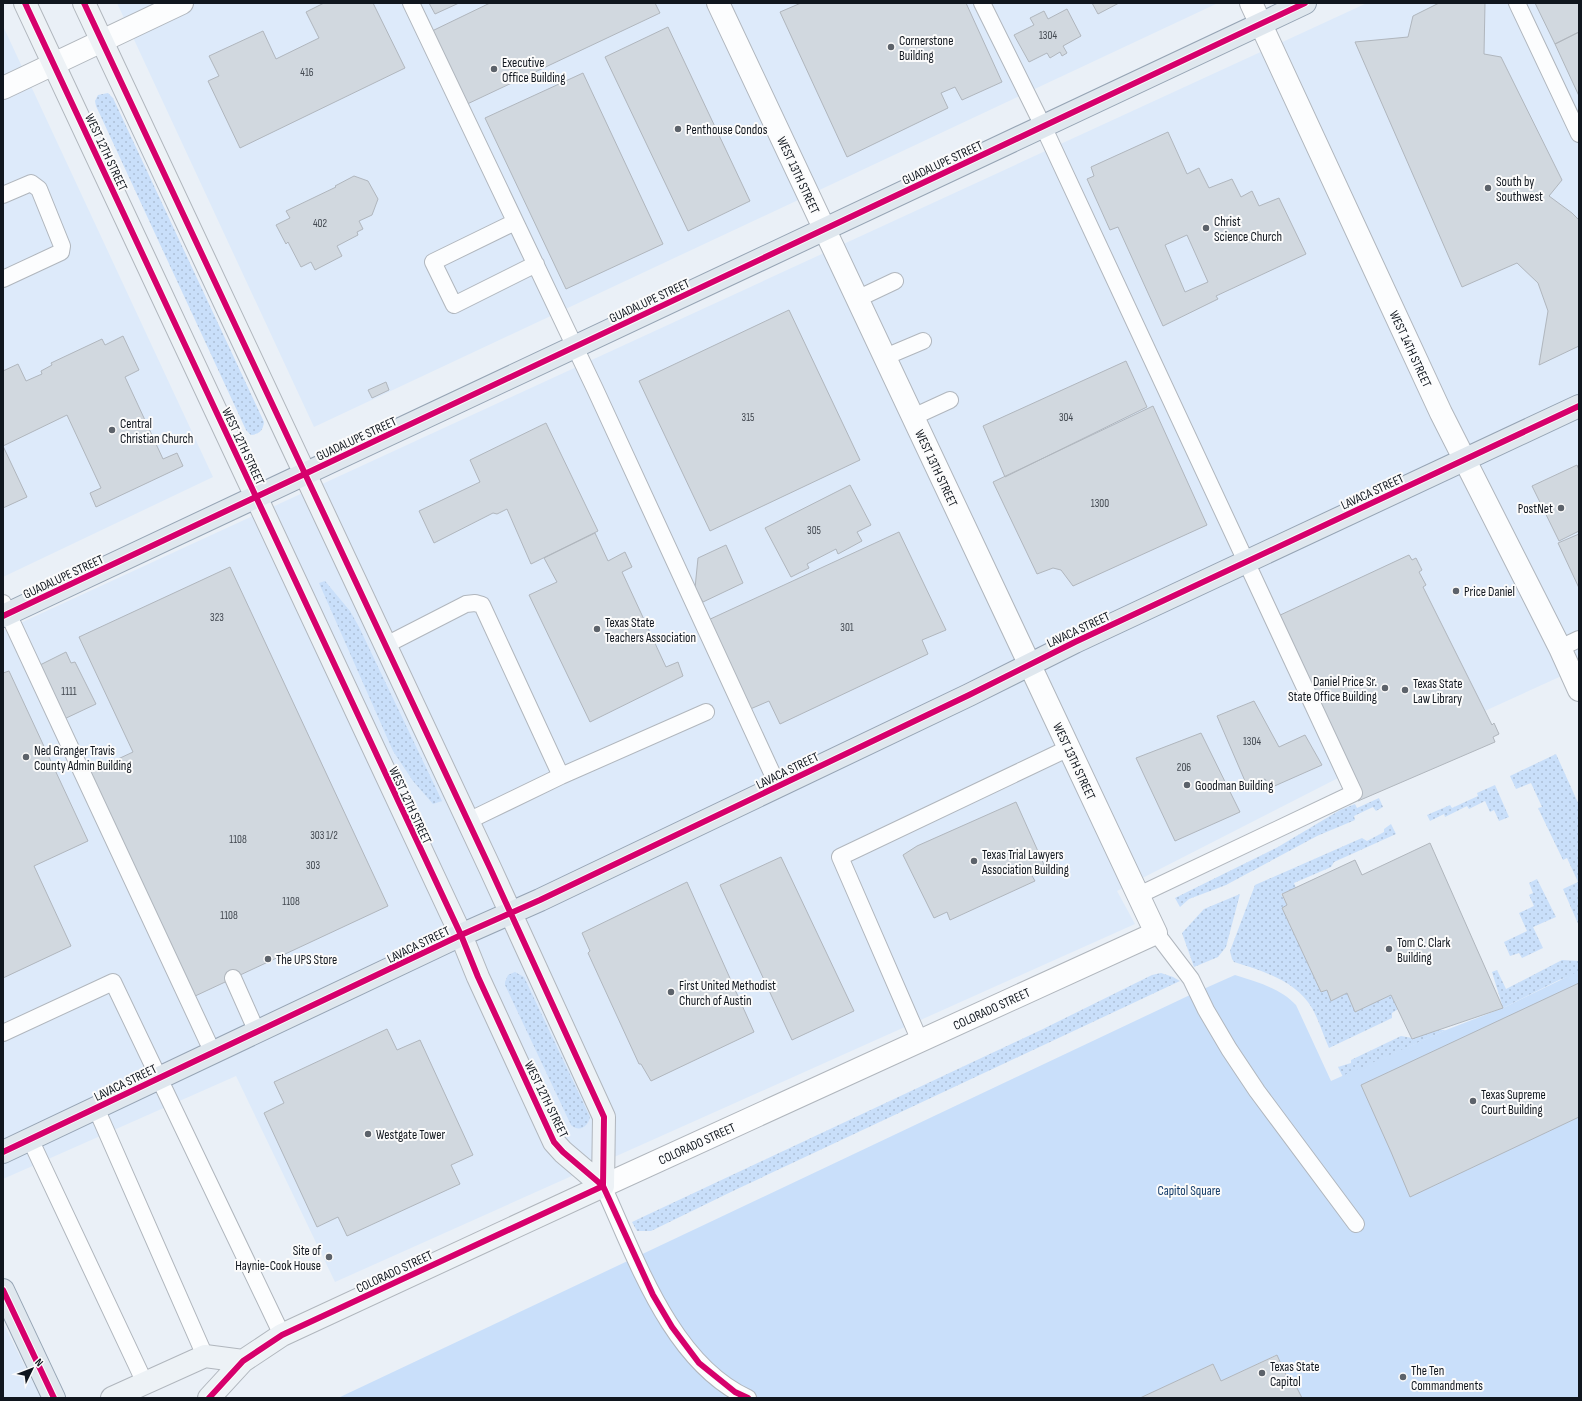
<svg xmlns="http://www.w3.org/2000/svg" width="1582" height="1401" font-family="'Sofia Sans Condensed',sans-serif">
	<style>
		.built { fill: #ddeafa }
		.grass { fill: url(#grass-dots) }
		.park { fill: #c9dffa }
		.building { fill: #d1d8df; stroke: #b0b6bd; fill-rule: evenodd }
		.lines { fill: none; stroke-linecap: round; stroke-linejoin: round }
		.service-casing { stroke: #b0b6bd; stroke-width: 18 }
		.minor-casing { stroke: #b0b6bd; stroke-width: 24 }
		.secondary-casing { stroke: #b0b6bd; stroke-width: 24 }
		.primary-casing { stroke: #96a4b4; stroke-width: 24 }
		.service { stroke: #fcfdfe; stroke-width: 16 }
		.minor { stroke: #fcfdfe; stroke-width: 22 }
		.secondary { stroke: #edf2f6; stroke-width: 22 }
		.primary { stroke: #dfe7ee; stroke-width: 22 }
		.cycleway-casing { stroke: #fbfbfb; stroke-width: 8 }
		.cycleway { stroke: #d6006c; stroke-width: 6 }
		.poi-dot { fill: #5c626a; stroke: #fbfbfb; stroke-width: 1.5 }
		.labels { text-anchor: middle; stroke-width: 4; stroke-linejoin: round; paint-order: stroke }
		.number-label { font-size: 11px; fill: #424850 }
		.poi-label { font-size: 13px; fill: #10161e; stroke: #fbfbfb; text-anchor: start }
		.street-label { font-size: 13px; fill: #10161e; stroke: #fbfbfb }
		.park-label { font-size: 13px; fill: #143c69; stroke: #fbfbfb }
	</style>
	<defs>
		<pattern id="grass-dots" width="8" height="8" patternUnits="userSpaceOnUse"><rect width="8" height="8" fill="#c9dffa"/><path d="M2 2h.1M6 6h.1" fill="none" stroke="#acbfd6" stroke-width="1.8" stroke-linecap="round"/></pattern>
	</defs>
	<rect width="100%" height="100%" fill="#eaf0f7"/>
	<path class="built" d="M117 3H1218L314 427Z
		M1367 3H1579V668L1344 775 1117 891 1135 924 335 1282 236 1076 3 1179V631Z
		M3 26 213 477 3 577Z
		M3 1323 41 1398H3Z"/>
	<path class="grass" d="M108 93 113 98 264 422C263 431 259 434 251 435L246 430 96 106 95 101 98 95Z
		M325 581 350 611 359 627 442 801 433 804 413 781 393 751 319 583Z
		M1556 754 1579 805V926L1563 889 1578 882 1567 858 1563 860 1538 808 1542 807 1531 783 1516 789 1510 776Z
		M1495 785 1509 817 1499 821 1494 810 1490 812 1485 801 1469 809 1467 806 1445 817 1444 814 1430 821 1427 815 1450 805 1452 808 1478 796 1477 793Z
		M1379 798 1383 807 1376 811 1373 807 1354 816 1355 820 1317 836 1226 885 1189 899 1180 907 1175 898 1278 847 1340 810 1355 804 1357 808Z
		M1391 824 1396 834 1334 862 1331 867 1294 883 1296 888 1281 894 1287 905 1282 908 1321 992 1327 990 1331 1001 1347 993 1355 1012 1391 995 1398 1009 1392 1013V1018L1329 1048C1323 1035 1319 1020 1312 1008 1296 981 1263 971 1234 962L1232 959 1230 951 1255 885 1362 838 1367 841 1384 832V829Z
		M1537 879 1556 917 1533 927 1543 948 1522 958 1519 953 1510 956 1504 942 1527 931 1519 913 1534 906 1529 895 1533 893 1529 883Z
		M1240 894 1226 947 1218 957 1194 967 1182 933 1204 909Z
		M1562 960 1579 961V973L1559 980 1503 1008 1492 972 1497 970 1506 989Z
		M515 972 524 977 590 1117C588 1126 580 1133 571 1125L505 985V982L508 975Z
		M1161 973 1173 977 1180 981 735 1190 651 1231H637L632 1222 1041 1030 1152 975Z
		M1438 1030H1446L1351 1073 1352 1095 1338 1067 1351 1063V1060L1401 1036 1412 1038Z"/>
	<path class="park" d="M1579 971V1398H1302L1295 1384 1291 1386 1276 1355 1221 1381 1213 1364 1140 1398H338L1190 995 1235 975C1257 982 1280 988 1296 1005L1331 1081 1446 1030 1503 1008Z"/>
	<path class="building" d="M324 3H373L405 68 240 148 208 81 219 76 209 56 263 31 276 59 319 38 306 12Z
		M429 3H459L435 14Z
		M490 3H655L660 13 463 106 430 32Z
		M801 3H966L1002 82 962 100 955 87 941 93 948 108 847 157 780 12Z
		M1092 3H1119L1098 14Z
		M1439 3H1485L1484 54 1501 57 1562 180 1549 196 1572 213 1579 220V346L1539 365 1548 311 1538 283 1517 263 1462 287 1355 42 1408 37 1413 16Z
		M1535 3H1579V32L1555 44Z
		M1067 9 1081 36 1063 46 1067 53 1062 56 1060 52 1050 58 1047 53 1029 62 1014 35 1034 25 1030 18 1044 11 1048 19Z
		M668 27 750 201 688 231 605 57Z
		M1579 32V96L1555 44Z
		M583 73 663 244 566 289 485 118Z
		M1168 132 1187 174 1199 168 1209 188 1232 179 1241 197 1252 191 1259 206 1279 198 1306 254 1216 296 1218 299 1163 326 1118 227 1110 230 1087 179 1094 176 1091 167ZM1187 235 1208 282 1185 292 1165 245Z
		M354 176 368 181 378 199 372 215 359 221 363 229 357 232 358 235 337 246 342 256 315 270 311 262 301 267 288 242 286 244 276 225 290 218 286 211 336 187 335 186Z
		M789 310 860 460 710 531 639 381Z
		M123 336 139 370 125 377 163 459 177 453 183 466 96 507 90 493 101 488 67 415 3 446V371L18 364 26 381 42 374 41 371 52 365 51 363 102 339 105 345Z
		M1126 361 1147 407 1005 477 983 426Z
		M386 382 389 390 372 398 368 390Z
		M1153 406 1207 525 1073 586 1061 570 1053 568 1037 574 993 482Z
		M546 423 598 531 531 564 507 509 497 514 493 513 434 543 419 511 480 482 470 460Z
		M3 446 27 497 3 508Z
		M1577 465 1579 470V531L1559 541 1532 486Z
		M850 485 871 525 857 532 862 541 838 554 836 549 807 564 809 568 791 577 765 528Z
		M899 532 946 630 922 640 928 654 780 724 769 701 748 710 706 621Z
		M595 533 608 561 625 552 632 567 622 572 666 667 678 662 683 676 590 722 529 595 557 582 544 558Z
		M1579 534V588L1558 543Z
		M726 545 743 583 703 602 695 588 698 558Z
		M1409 555 1412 560 1416 558 1422 570 1419 572 1426 585 1423 587 1492 725 1494 723 1499 734 1493 737 1495 742 1358 801 1276 617Z
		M230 567 388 906 193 997 88 773 133 752 79 637Z
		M66 652 71 663 75 662 96 704 62 720 38 666Z
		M9 671 88 841 34 866 71 946 3 978V673Z
		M1254 701 1279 747 1305 735 1322 765 1270 788 1265 779 1248 788 1217 716Z
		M1201 733 1240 812 1175 841 1136 758Z
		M1016 802 1045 867 1031 874 1035 881 950 920 947 912 934 918 903 855 917 846Z
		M1430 843 1503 1008 1412 1039 1391 995 1355 1012 1347 993 1331 1001 1327 990 1321 992 1282 908 1287 905 1282 894 1355 860 1362 875Z
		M781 857 854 1011 792 1040 720 885Z
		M687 882 754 1032 651 1081 641 1064H639L588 953 590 951 582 933Z
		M1579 983V1117L1410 1197 1391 1152 1361 1085Z
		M387 1029 397 1050 420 1040 473 1155 451 1165 460 1184 347 1236 338 1217 317 1227 264 1113 284 1103 274 1082Z
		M1277 1355 1291 1386 1295 1384 1302 1398H1140L1213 1364 1221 1381Z"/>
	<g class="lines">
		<g class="service-casing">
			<path id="service" d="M411 3 595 389 778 786
				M982 3 1043 126 1354 793 1139 895
				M1517 3 1579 134
				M3 195 31 183 39 189 62 246 61 252 3 279
				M515 222 433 262 454 305 536 264
				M857 299 895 281
				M885 357 923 341
				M913 417 950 400
				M3 603 213 1053
				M386 645 466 604 475 603 482 605 561 776 468 821
				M1560 648 1579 639
				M561 776 706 712
				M1156 933 1191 979 1206 1010 1229 1049 1257 1091 1356 1224
				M233 978 257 1032
				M3 1033 113 982 282 1335
				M920 1041 840 857 1069 748
				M96 1108 205 1356
				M30 1139 145 1383
				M603 1186C636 1258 671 1363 748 1398"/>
		</g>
		<g class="minor-casing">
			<g id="minor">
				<path id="s1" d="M1251 3 1441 413 1560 648 1579 690"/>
				<path d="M3 88 182 3"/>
				<path id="s2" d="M603 1186 1156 933 718 3"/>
			</g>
		</g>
		<g class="secondary-casing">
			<path id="secondary" d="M25 3 461 935 478 977 554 1142 563 1152 603 1186
				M84 3 490 868 604 1117 603 1186
				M112 1398 205 1356 243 1361
				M209 1398 243 1361 282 1335 603 1186"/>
		</g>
		<g class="primary-casing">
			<path id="primary" d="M3 616 1305 3
				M3 1152 461 935 540 900 969 695 1075 642 1579 406
				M3 1290 54 1398"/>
		</g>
		<use href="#service" class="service"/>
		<use href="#minor" class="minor"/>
		<use href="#secondary" class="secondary"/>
		<use href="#primary" class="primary"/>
		<g class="cycleway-casing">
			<path id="cycleway" d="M25 3 461 935 478 977 554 1142 563 1152 603 1186
				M84 3 490 868 604 1117 603 1186 653 1295 672 1327 699 1363 735 1392 748 1398
				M3 616 1305 3
				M3 1152 461 935 540 900 969 695 1075 642 1579 406
				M3 1290 54 1398
				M209 1398 243 1361 282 1335 603 1186"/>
		</g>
		<use href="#cycleway" class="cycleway"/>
	</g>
	<g class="poi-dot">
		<circle cx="891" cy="47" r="4"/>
		<circle cx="494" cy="69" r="4"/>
		<circle cx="678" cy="129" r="4"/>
		<circle cx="1488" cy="188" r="4"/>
		<circle cx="1206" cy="228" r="4"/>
		<circle cx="112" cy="430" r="4"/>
		<circle cx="1561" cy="508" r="4"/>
		<circle cx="1456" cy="591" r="4"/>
		<circle cx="597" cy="629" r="4"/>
		<circle cx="1385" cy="688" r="4"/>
		<circle cx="1405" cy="690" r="4"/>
		<circle cx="26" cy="757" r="4"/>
		<circle cx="1187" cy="785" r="4"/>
		<circle cx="974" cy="861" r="4"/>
		<circle cx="1389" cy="949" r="4"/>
		<circle cx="268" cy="959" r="4"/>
		<circle cx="671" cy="992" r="4"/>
		<circle cx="1473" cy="1101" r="4"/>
		<circle cx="368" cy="1134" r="4"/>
		<circle cx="329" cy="1257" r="4"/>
		<circle cx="1262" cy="1373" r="4"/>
		<circle cx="1403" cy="1377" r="4"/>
	</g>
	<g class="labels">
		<g class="number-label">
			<text x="1048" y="39">1304</text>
			<text x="307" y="76">416</text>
			<text x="320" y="227">402</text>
			<text x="748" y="421">315</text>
			<text x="1066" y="421">304</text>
			<text x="1100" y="507">1300</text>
			<text x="814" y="534">305</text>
			<text x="217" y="621">323</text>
			<text x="847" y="631">301</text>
			<text x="69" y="695">1111</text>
			<text x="1252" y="745">1304</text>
			<text x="1184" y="771">206</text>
			<text x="324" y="839">303 1/2</text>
			<text x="238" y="843">1108</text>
			<text x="313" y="869">303</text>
			<text x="291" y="905">1108</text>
			<text x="229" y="919">1108</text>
		</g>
		<g class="poi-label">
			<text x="899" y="45">Cornerstone<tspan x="899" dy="15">Building</tspan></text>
			<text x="502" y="67">Executive<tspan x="502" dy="15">Office Building</tspan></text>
			<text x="686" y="134">Penthouse Condos</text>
			<text x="1496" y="186">South by<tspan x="1496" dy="15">Southwest</tspan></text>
			<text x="1214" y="226">Christ<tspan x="1214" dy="15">Science Church</tspan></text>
			<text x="120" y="428">Central<tspan x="120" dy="15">Christian Church</tspan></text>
			<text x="1553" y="513" text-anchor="end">PostNet</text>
			<text x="1464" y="596">Price Daniel</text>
			<text x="605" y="627">Texas State<tspan x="605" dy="15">Teachers Association</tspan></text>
			<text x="1377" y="686" text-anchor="end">Daniel Price Sr.<tspan x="1377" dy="15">State Office Building</tspan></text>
			<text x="1413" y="688">Texas State<tspan x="1413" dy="15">Law Library</tspan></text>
			<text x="34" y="755">Ned Granger Travis<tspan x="34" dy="15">County Admin Building</tspan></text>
			<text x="1195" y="790">Goodman Building</text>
			<text x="982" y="859">Texas Trial Lawyers<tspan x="982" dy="15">Association Building</tspan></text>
			<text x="1397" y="947">Tom C. Clark<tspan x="1397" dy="15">Building</tspan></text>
			<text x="276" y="964">The UPS Store</text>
			<text x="679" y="990">First United Methodist<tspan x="679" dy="15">Church of Austin</tspan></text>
			<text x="1481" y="1099">Texas Supreme<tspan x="1481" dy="15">Court Building</tspan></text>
			<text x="376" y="1139">Westgate Tower</text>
			<text x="321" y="1255" text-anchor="end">Site of<tspan x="321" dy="15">Haynie-Cook House</tspan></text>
			<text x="1270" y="1371">Texas State<tspan x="1270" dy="15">Capitol</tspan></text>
			<text x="1411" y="1375">The Ten<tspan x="1411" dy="15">Commandments</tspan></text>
		</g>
		<g class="street-label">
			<text transform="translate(107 152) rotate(65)" y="5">WEST 12TH STREET</text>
			<text transform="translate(942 162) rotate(-25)" y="5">GUADALUPE STREET</text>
			<text transform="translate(799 175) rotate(65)" y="5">WEST 13TH STREET</text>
			<text transform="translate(649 300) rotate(-25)" y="5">GUADALUPE STREET</text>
			<text dy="5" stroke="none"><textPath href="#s1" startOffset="381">WEST 14TH STREET</textPath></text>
			<text transform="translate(356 438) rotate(-25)" y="5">GUADALUPE STREET</text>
			<text transform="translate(244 446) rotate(65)" y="5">WEST 12TH STREET</text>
			<text transform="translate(937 468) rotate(65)" y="5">WEST 13TH STREET</text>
			<text transform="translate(1372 491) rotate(-25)" y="5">LAVACA STREET</text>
			<text transform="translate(63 576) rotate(-25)" y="5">GUADALUPE STREET</text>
			<text transform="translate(1078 629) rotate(-25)" y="5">LAVACA STREET</text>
			<text transform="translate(1075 761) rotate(65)" y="5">WEST 13TH STREET</text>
			<text transform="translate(787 770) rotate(-26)" y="5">LAVACA STREET</text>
			<text transform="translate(411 805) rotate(65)" y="5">WEST 12TH STREET</text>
			<text transform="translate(418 944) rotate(-26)" y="5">LAVACA STREET</text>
			<text dy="5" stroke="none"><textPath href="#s2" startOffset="427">COLORADO STREET</textPath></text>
			<text transform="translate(125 1082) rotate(-26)" y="5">LAVACA STREET</text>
			<text transform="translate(547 1099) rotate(64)" y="5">WEST 12TH STREET</text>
			<text dy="5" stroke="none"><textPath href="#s2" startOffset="103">COLORADO STREET</textPath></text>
			<text transform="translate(394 1271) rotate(-25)" y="5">COLORADO STREET</text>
		</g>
		<g class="park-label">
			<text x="1189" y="1195">Capitol Square</text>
		</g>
	</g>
	<rect width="1582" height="1401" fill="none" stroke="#10161e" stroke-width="8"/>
	<g transform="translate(32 1369) rotate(47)" stroke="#fbfbfb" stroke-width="3" paint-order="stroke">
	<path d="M0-3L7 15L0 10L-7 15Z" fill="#10161e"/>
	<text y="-6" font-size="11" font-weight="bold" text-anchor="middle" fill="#10161e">N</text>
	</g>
</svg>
